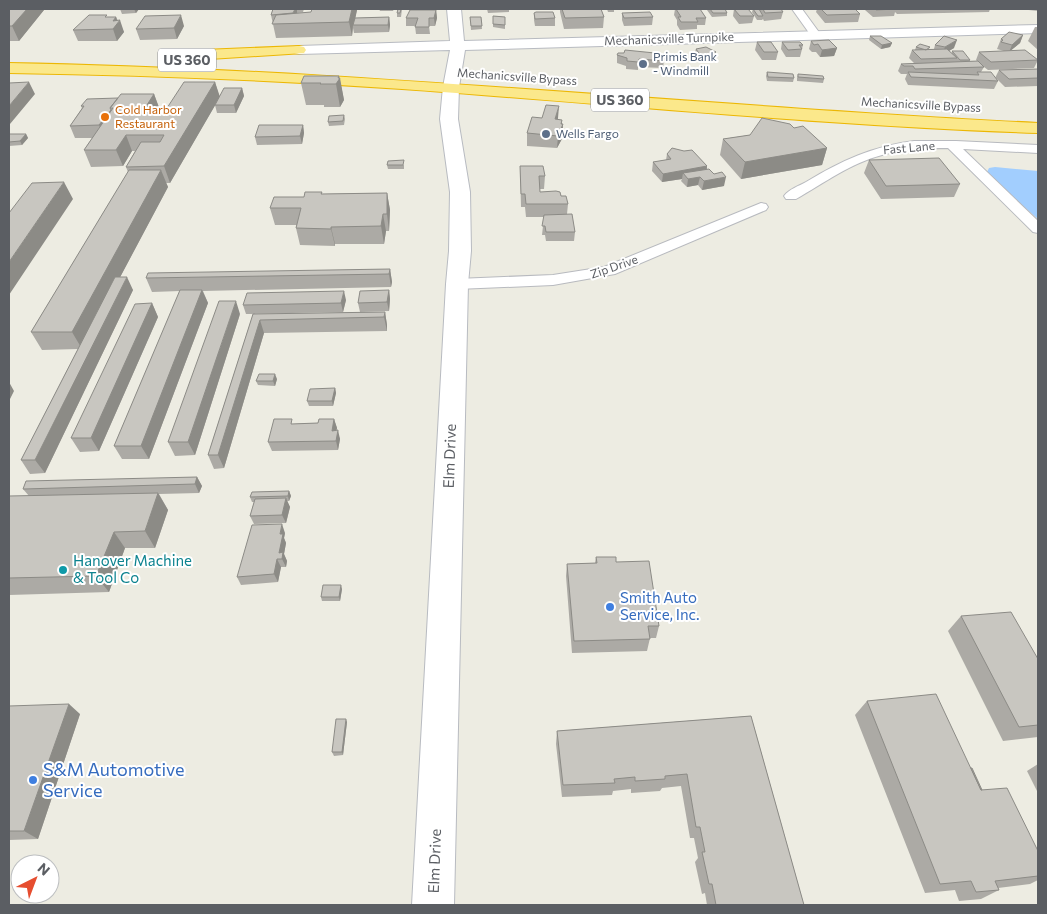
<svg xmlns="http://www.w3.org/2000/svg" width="1047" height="914" font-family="Commissioner,sans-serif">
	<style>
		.water { fill: #a2cefe }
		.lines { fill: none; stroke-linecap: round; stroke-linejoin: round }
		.street-casing { stroke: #b8babf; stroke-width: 2 }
		.secondary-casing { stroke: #b8bbc1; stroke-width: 2 }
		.highway-casing { stroke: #ecb704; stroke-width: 2 }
		.street { fill: #fff; fill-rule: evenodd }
		.secondary { fill: #fff; fill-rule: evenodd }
		.highway { fill: #fbe88b; fill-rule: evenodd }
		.wall { fill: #acaaa5 }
		.shaded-wall { fill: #8c8b86 }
		.building { fill: #c8c6c0; stroke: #8c8b86 }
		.service-dot { fill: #5c6f8a; stroke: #fff; stroke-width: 2 }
		.food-dot { fill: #e8710a; stroke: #fff; stroke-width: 2 }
		.culture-dot { fill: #0f9aa8; stroke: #fff; stroke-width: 2 }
		.shop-dot { fill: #3f7fe0; stroke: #fff; stroke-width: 2 }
		.labels { text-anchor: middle; stroke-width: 4; stroke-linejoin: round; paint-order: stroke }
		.far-street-label { font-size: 12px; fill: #5b5e63; stroke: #fff }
		.far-service-label { font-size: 12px; fill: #4e5e75; stroke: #fff; text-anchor: start }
		.far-food-label { font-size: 12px; fill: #c56008; stroke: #fff; text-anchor: start }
		.shield { fill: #fff; stroke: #8c8e92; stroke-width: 1 }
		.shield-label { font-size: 14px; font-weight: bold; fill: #5b5e63 }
		.street-label { font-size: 15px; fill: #5b5e63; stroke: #fff }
		.culture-label { font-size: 15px; fill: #0d838f; stroke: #fff; text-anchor: start }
		.shop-label { font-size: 15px; fill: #366cbe; stroke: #fff; text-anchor: start }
		.near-shop-label { font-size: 18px; fill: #366cbe; stroke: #fff; text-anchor: start }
	</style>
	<rect width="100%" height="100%" fill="#edece2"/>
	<path class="water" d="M995 167 1038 171V219L988 176 987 172 989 168Z"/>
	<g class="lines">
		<g class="street-casing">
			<path id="street" d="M792 9H802L821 35 820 37H812Z
				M914 141H956L1038 145V153L963 149 1038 221V233L1033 232 948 148C926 148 904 149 882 155 851 163 824 183 796 199H786L784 196C789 189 799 186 806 182 841 161 873 146 914 141Z
				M761 203 766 204 768 207 766 210 615 274 553 285 457 289 451 287 449 284 451 281 457 279 553 275 604 267Z"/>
		</g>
		<g class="secondary-casing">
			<path id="secondary" d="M447 9H461L464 41 1038 25V33L465 50 459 87 458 119 470 192 471 251 468 284 454 905H412L446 284 449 251 450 192 440 119 443 87 450 50 299 54 294 53 292 50 294 47 299 46 450 41Z"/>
		</g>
		<g class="highway-casing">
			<path id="highway" d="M299 46 304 47 306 50 304 53 179 61 174 59 171 56 174 53 179 51Z
				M9 63C353 69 695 106 1038 123V133C826 126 614 104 402 89 271 80 140 75 9 73Z"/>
		</g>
		<use href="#street" class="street"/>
		<use href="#secondary" class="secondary"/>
		<use href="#highway" class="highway"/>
	</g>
	<path class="wall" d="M9 9 44 10 19 41H9Z
		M120 9H139L136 13 122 14Z
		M273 9H304L303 12 297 13 357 10 355 18 389 17 390 25 389 32 354 33 353 28 352 36 276 38 271 15Z
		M379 9H394L393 11H380Z
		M402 9 401 17H397V13Z
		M487 9H509V12L488 13Z
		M560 9H601L604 17 603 28 564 29 560 12Z
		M607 9H614V12H608Z
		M675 9H700L706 18 705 25H697V29L680 30 677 25V20L674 15Z
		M707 9H725L727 13V16L712 17 707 10Z
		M734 9 754 16 752 23 739 24 733 16Z
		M753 9H781L783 12 781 19 764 21 763 19 762 20H757L752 12Z
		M817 9H855L860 14 858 22 825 23 816 12Z
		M865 9H990L989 12 897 14 895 12 894 16 873 17 865 10Z
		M1019 9H1038V11Z
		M436 10 437 18 435 26H429L430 34H416L415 26H406V18Z
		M534 13 555 18V26H535L534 20Z
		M622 13 653 17 652 25 624 26 622 20Z
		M493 16 505 17V29L493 27Z
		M116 17 124 32 117 41H78L73 30Z
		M470 17H481L482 29 471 30Z
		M184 26 177 39 140 40 136 29Z
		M1035 27H1038V50L1028 41Z
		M1023 35 1020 43 1010 51 1038 60 1034 68 988 70 984 67 981 72 995 78 999 70 1038 69V86L1005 87 996 78 998 81 994 89 908 85 905 79 907 74H901L898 71 901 64 914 63 909 58 912 50H915L916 47H930L929 49H934L935 45 954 48 949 51 952 53V51L970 60V61H977L976 60 979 52 1004 51 997 49 1001 39Z
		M870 36 892 43 890 47 881 49 869 40Z
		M811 41 837 48 834 56 820 57 816 52H812L809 49Z
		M757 42 778 52 776 60H762L755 50Z
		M782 42 803 45 800 57H786L781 49Z
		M696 49 716 52 714 59 700 60 695 52Z
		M665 54 663 68 638 67V70L626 69V66L617 63V55Z
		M767 72 794 78 793 82 767 81 766 76Z
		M798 74 824 79 823 83 797 81V78Z
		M339 76 344 100 340 107H324V105H306L301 83Z
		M215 82 219 96 242 88 244 96 236 113H217L215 105 170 183H166L168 187 120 277 133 290 45 473 30 474 21 460 78 349 42 350 31 332 128 172 126 167 135 151H132L123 166 91 167 84 150 92 138H75L70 126 82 108 81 106 118 98 154 94 159 108H167Z
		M344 115 345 119 344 125 329 126 328 122Z
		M542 118H558V119L562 124H563V137L557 148 527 146V133Z
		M303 125 304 133 302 144 257 145 255 137Z
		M794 128 827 148 822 165 741 179 720 155 723 139Z
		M9 134H26L28 138 22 145 9 146Z
		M667 154 707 166V169L724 186 702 190 698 185 687 187 681 181 682 179 662 182 652 171 653 162 666 160Z
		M869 160 960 184 954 197 881 199 864 173Z
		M387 165H404V169H388Z
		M520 166 545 176 544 189H540V192L561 196 568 204 567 214 575 232 574 241H546L545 235H542L544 217H526L525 207H521Z
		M322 192V194L387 193 390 210 389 231H386L384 244H335V246L300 245 296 228 297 225H275L270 208Z
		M390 269 392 282 391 287 203 291 208 303 149 459H122L114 446 180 291 152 292 146 278Z
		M389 290 390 299 389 311 360 312 358 303Z
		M346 300 343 312 246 314 243 305Z
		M152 303 158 317 99 451 80 452 71 438Z
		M385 312 387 325V331L264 333 224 468 214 469 208 455 253 314Z
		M240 314 195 455 175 456 168 442Z
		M277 379 275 386 258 385 256 381Z
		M335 388 336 393 333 406H309L307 401Z
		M334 419 337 428 336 430 340 439 338 450 272 451 268 442 293 424 318 423Z
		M197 477 202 486 199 493 159 494 168 510 155 548H125L109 592 9 595V496H29L23 489Z
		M289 491 291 496 289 501H287L290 507 286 523 254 524 250 516 254 502H252L250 497Z
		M285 533 284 538 286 543 284 554 287 561 286 567H281L278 582 241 585 237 577Z
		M596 557 616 562 659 626 656 638H650L647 651 572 653 566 576 567 564 595 563Z
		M342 589 340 601H322L321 597Z
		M961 616 1038 659V737L1003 741 948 631Z
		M867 701 971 768 982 790 1038 851V880L1030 884 998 888 999 890 981 899 959 901 955 890 925 893 855 715Z
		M9 706 80 714 38 839 9 840Z
		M751 716 804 905H707L705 893 702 894 695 862 698 858 694 838H690L681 786 662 788 660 791 631 793V789L613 791 612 795 562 797 556 744 557 731Z
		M347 722 343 755 334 756 332 752Z
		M1038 764V793L1027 771Z"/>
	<path class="shaded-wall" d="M27 9H43L44 10 19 41 12 26Z
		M134 9H139L136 13Z
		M295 9H297V13L295 22 293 14Z
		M352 9H357V10L354 25H353L352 36 349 22Z
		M436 10 437 18 435 26 434 18Z
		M181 15 184 26 177 39 174 28Z
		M116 17 118 23 120 20 124 32 117 41 113 29V21Z
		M389 17 390 25 389 32 388 25Z
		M1023 35 1020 43 1009 52 1012 45Z
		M957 40 954 48 942 55 945 47Z
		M892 43 890 47 881 49 882 45Z
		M837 48 834 56 820 57 822 50Z
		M339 76V79L340 78 344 100 340 107 336 84Z
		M29 82 35 94 10 124 9 121V106Z
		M215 82 220 97 170 183 164 166Z
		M242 88 244 96 236 113 234 105Z
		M154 94 160 110 145 108Z
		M559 106 558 118 554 131 555 119Z
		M111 110 116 122 104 138 99 125Z
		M562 120V128L563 124V137L557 148 558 136Z
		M303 125 304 133 302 144 300 136Z
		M26 134 28 138 22 145 20 141Z
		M126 135 132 151 123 166 116 150Z
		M827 148 822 165 741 179 745 162Z
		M707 166 706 175 683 173 682 179 662 182 663 174Z
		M161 170 168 187 82 349 72 332Z
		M700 177 698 185 687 187 688 179Z
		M726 177 724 186 702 190 704 181Z
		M64 182 73 199 9 295V262Z
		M387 193 390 210 389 231 387 214Z
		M383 214 386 231 384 244 381 226Z
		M331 227 335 244V246L331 229Z
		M390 269 392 282 391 287 389 274Z
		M127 277 133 290 45 473 35 460Z
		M202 290 208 303 149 459 141 446Z
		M389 290 390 299 389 311 387 302Z
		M344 291 346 300 343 312 341 303Z
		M236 301 240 314 195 455 188 442Z
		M152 303 158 317 99 451 91 438Z
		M385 312 387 325V331L384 317Z
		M260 320 264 333 224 468 218 455Z
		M275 374 277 379 275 386 273 381Z
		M9 382 14 391 9 401Z
		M335 388 336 393 333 406 332 401Z
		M334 419 337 428 335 439 332 431Z
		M338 430 340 439 338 450 336 441Z
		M197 477 202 486 199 493 195 484Z
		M289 491 291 496 289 501 288 496Z
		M158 493 168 510 155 548 145 531Z
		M286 498 290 507 286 523 282 515Z
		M282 524 285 533 284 538 286 543 284 554 287 561 286 567 279 553 280 534Z
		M114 532 125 548 109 592 96 576Z
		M277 559 281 567 278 582 274 574Z
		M341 585 342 589 340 601 339 597Z
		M69 704 80 714 38 839 24 831Z
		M346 719 347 722 343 755 342 752Z"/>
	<path class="building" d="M9 9H27L12 26H9Z
		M273 9H295L293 13 271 15Z
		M312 9H352L349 22 272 24 276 15 311 12Z
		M398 9H401L400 13H397Z
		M562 9H601L604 17 565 18Z
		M676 9H700L706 18H696L698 22H681L678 17H681Z
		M710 9H725L727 13H713Z
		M734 9H748L754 16H740Z
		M753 9H759L763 16H758Z
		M763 9H781L783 12 765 13Z
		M821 9H855L860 14 827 15Z
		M875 9H896L876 10Z
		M410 10H436L434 18H429V27H415L418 18H406Z
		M536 12H553L555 18 535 19 534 13Z
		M650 12 653 17 624 18 622 13Z
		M89 15H107L105 17H116L113 21 120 20 113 29 73 30Z
		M181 15 174 28 136 29 145 16Z
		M493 16 505 17V25L493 24Z
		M389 17 388 25H353L355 18Z
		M470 17H481L482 26H471Z
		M1009 32 1023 35 1012 45 1001 42 1003 40 1001 39Z
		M870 36H881L892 43 882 45Z
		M944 36 957 40 945 47 935 45Z
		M829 40 837 48 822 50 818 44 814 45 811 41Z
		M757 42H771L778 52H764Z
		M782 42H800L803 45H799L802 49 788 50Z
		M920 44 930 47 926 50 916 47Z
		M706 47 716 52H712L714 55 701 56 696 49Z
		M947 49 957 58 921 59 912 50Z
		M625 50 665 54 664 61 639 59 638 62 627 61V58L617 55 618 53H624Z
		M1025 50 1038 60 991 62 979 52Z
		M952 51H963L970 60H960Z
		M978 61 984 67 915 69 913 66H904L901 64Z
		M1038 69V78L1009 79 999 70Z
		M767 72 793 74 794 78 768 77Z
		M908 72 979 75 977 72H991L998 81 911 77Z
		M798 74 823 76 824 79 798 77Z
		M304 76H339L338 78H340L336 84H320L321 83H301Z
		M29 82 9 106V83Z
		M184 82H215L164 166 126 167 141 142H160L164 135H126L116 150H84L113 108H110L121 94H154L145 108H167Z
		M224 88H242L234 105H215Z
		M118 98 110 108 111 110 99 125 70 126 84 106H81L87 99Z
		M546 105 559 106 555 119 562 120 561 124H563L558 136 527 133 532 117 542 118Z
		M344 115 343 121 328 122 329 116Z
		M762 118 790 124 794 128 803 126 827 148 745 162 723 139 750 135Z
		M259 125H303L300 136 255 137Z
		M9 134H26L20 141 9 142Z
		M672 148 684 151 692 150 707 166 663 174 653 162 671 159 667 154Z
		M939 158 960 184 886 186 869 160Z
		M404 160 403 165H387L388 161Z
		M520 166H543L545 176H539L540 192 556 191 560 192 561 196H566L568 204H526L525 194H521Z
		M709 169 714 174 722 172 726 177 704 181 700 177 688 179 683 173Z
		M129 170H161L72 332H31Z
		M64 182 9 262V213L32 183Z
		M305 192H322L321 194 387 193V214H383L381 226 331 227V229L296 228 301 208H270L274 197H304Z
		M572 214 575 232H546L545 226H542L544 215Z
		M390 269 389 274 146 278 148 273Z
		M115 277H127L35 460H21Z
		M180 290H202L141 446H114Z
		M389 290 387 302 358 303 360 291Z
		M344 291 341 303 243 305 247 293Z
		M219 301H236L188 442H168Z
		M152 303 91 438H71L135 304Z
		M385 312 384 317 260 320 218 455H208L253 314Z
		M259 374H275L273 381H256Z
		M335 388 332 401H307L310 389Z
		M274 419H292L291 424 318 423 319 419H334L332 431 338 430 336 441 268 442Z
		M197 477 195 484 23 489 26 481Z
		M289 491 288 496 250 497 252 492Z
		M158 493 145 531 114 532 96 576 9 578V496Z
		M286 498 282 515 250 516 255 499Z
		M282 524 280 534H283L279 553 283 552 282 559H277L274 574 237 577 252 525Z
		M596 557H616V562L649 561 659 626H648L650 639 574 641 567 564 597 563Z
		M323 585H341L339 597H321Z
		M1011 612 1038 659V725L1019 727 961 616Z
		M936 694 981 790 1007 788 1038 851V876L995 881 999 890 976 892 971 881 940 884 867 701Z
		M69 704 24 831H9V706Z
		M751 716 804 905H716L712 884H709L702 852H705L700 827H696L687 774 665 776V779L635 781V777L614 779 615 783 563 785 557 731Z
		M336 719H346L342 752H332Z
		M971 768H972L982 790H981Z"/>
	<g class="service-dot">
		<circle cx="643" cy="64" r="5"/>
		<circle cx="546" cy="134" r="5"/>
	</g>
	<circle class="food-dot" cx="105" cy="117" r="5"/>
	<circle class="culture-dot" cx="63" cy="570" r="5"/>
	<g class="shop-dot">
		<circle cx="610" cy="607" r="5"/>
		<circle cx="33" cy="780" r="5"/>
	</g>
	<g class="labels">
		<g class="far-street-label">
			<text transform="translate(669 39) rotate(-2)" y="4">Mechanicsville Turnpike</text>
			<text transform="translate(517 77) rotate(4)" y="4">Mechanicsville Bypass</text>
			<text transform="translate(921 105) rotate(3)" y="4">Mechanicsville Bypass</text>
			<text transform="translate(909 148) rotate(-5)" y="4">Fast Lane</text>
			<text transform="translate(614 267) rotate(-19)" y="4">Zip Drive</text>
		</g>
		<g class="far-service-label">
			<text x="653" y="61">Primis Bank<tspan x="653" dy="14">- Windmill</tspan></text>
			<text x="556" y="138">Wells Fargo</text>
		</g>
		<g class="far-food-label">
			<text x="115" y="114">Cold Harbor<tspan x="115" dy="14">Restaurant</tspan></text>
		</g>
		<g class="shield">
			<rect x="158" y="48.5" width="58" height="23" rx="4"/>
			<rect x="591" y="88.5" width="58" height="23" rx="4"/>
		</g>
		<g class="shield-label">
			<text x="187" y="65">US 360</text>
			<text x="620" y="105">US 360</text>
		</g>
		<g class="street-label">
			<text transform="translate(450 456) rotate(-88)" y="5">Elm Drive</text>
			<text transform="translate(435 861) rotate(-88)" y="5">Elm Drive</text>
		</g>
		<g class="culture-label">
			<text x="73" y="566">Hanover Machine<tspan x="73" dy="17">&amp; Tool Co</tspan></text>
		</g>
		<g class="shop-label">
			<text x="620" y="603">Smith Auto<tspan x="620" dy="17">Service, Inc.</tspan></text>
		</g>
		<g class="near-shop-label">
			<text x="43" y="776">S&amp;M Automotive<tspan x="43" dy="21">Service</tspan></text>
		</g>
	</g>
	<rect width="1047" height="914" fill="none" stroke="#5b5e63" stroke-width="20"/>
	<g transform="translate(35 879) rotate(42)"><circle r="24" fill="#ffffff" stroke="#bdbfc1"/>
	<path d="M0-4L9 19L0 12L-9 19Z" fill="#e64d2f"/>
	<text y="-8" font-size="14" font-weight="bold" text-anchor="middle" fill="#5b5e63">N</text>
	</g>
</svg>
